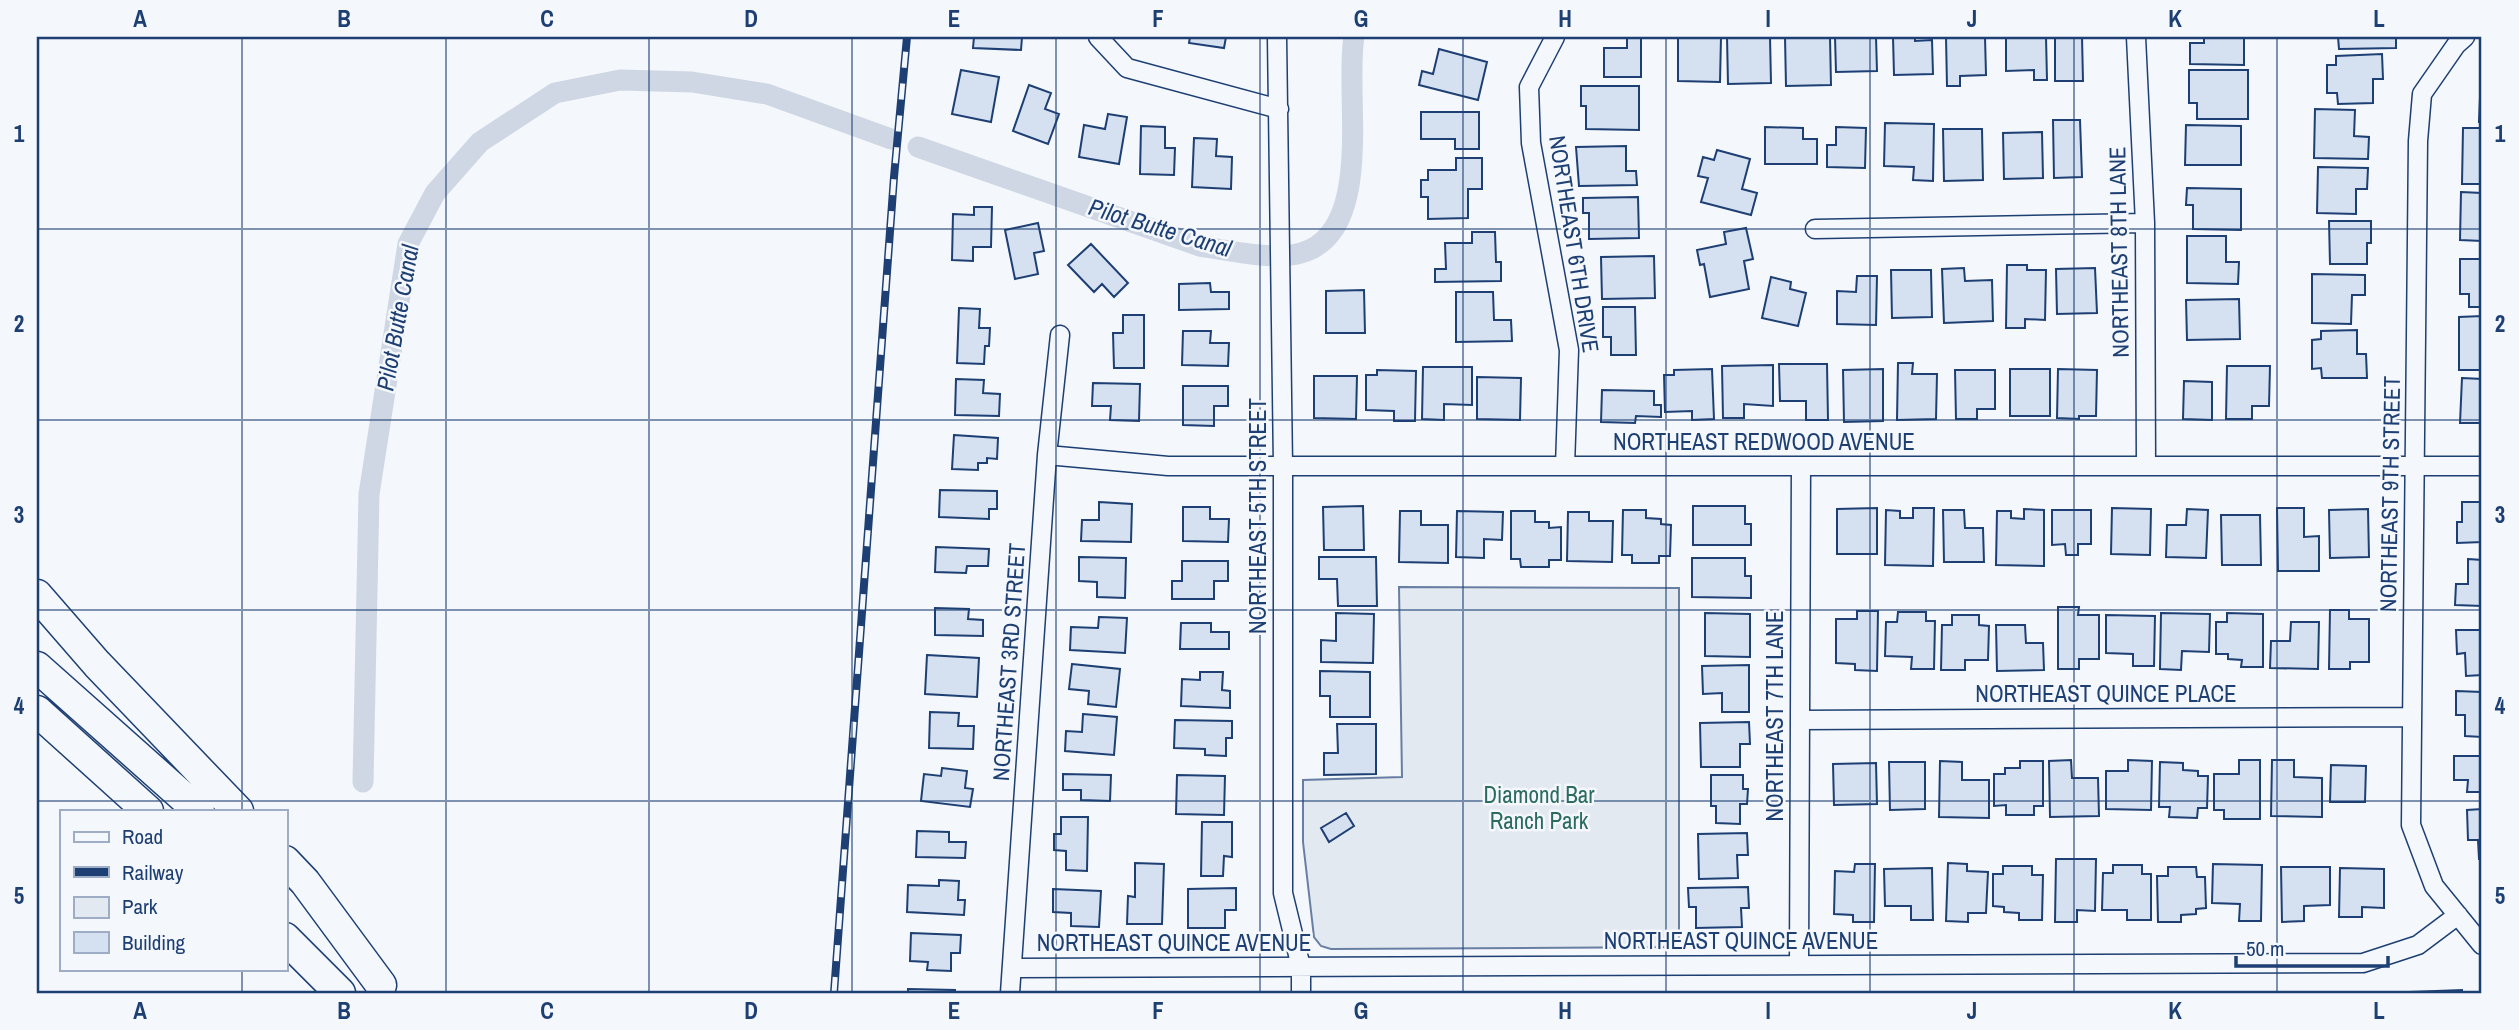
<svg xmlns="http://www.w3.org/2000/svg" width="2519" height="1030" font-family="'Archivo Narrow',sans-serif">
  <rect width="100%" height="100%" fill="#f4f7fb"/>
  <path fill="#e3e9f0" stroke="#687fa3" stroke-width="2" d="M1399,587L1679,588V947L1331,949L1321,946L1314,937L1303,842V780L1402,777Z"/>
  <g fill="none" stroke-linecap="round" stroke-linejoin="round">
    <path stroke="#cfd7e4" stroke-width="21" d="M918,147L1200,246C1226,250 1275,261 1301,253C1376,232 1344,94 1354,37
      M363,782L369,494L408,244L435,193L480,142L555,93L620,80L692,82L767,94L891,139"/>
  </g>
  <path fill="#d5e0f0" stroke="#1d3f73" stroke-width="2" d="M974,37H1022L1021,50L973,48Z
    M1190,37H1226L1224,48L1189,43Z
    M1627,37H1641V77H1604V48H1627Z
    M1678,37H1721L1720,82L1678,81Z
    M1727,37H1770L1771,83L1728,84Z
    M1785,37H1830L1831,85L1786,86Z
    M1835,37H1876L1877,71L1836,72Z
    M1893,37H1915V41L1932,40L1933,74L1894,75Z
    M1946,37H1985L1986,75L1960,76V86H1947Z
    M2006,37H2046L2047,80H2034V70L2006,71Z
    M2055,37H2082L2083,81H2055Z
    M2204,37H2244V65L2190,64V43H2204Z
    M2338,37H2396V48L2339,49Z
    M1439,49L1487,62L1478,100L1419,85L1422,71L1433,74Z
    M2382,54L2383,79H2373V103L2338,104L2337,93H2327V65H2336V56Z
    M961,70L999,77L991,122L952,114Z
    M2189,70H2248V119H2197V103H2189Z
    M2481,72H2482V122H2479Z
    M1029,85L1051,93L1045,109L1059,114L1048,144L1013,131Z
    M1581,86H1639V130L1586,129V106H1581Z
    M2315,109L2355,110L2354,136L2369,137L2368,159L2314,158Z
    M1421,112H1479V149H1455V139H1421Z
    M1108,114L1127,117L1119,164L1079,157L1084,125L1105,129Z
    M2053,120H2080L2082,177L2054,178Z
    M1885,123L1934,124L1933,181L1913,180L1914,167L1884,166Z
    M2186,125L2241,126V165H2185Z
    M1141,126L1165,127V148H1175L1174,175L1140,174Z
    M1765,127L1803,128V139H1817V164H1765Z
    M1836,127L1866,128L1865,168L1827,167V145H1836Z
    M2463,128H2482V184H2462Z
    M1943,129H1982L1983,180L1944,181Z
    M2042,132L2043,178L2004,179L2003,133Z
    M1194,138L1217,139L1216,156L1232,157L1231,189L1192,187Z
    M1626,146V171H1636L1637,185L1579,186L1576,147Z
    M1717,150L1750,159L1742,189L1757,193L1751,215L1701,202L1708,178L1698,176L1703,157L1714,160Z
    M1456,158H1482V189H1468V218L1428,219V197H1421V180H1428V170H1456Z
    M2318,167L2368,168L2367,189H2356V214L2317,213Z
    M2187,188L2241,189V230L2193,229V205H2186Z
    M2461,192L2482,193V241L2460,240Z
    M1638,197L1639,238L1589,239V213H1583V198Z
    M974,207H992L991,247H973V261L952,260L953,214L974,215Z
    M2329,221H2371V243H2367V264H2330Z
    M1038,223L1044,251L1034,253L1038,274L1015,279L1005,230Z
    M1746,228L1753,259L1744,261L1749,289L1710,297L1704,264L1700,265L1697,250L1726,244L1724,232Z
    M1472,232H1495L1496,262H1501V281L1435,282V269H1446L1445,243H1472Z
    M2187,236H2226V262H2239L2238,284L2187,283Z
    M1091,244L1128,283L1114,297L1102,284L1094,292L1068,265Z
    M1654,256L1655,298L1602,299L1601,257Z
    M2460,259H2482V307H2469V294H2460Z
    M2007,265H2027V270H2046L2045,320L2025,319V328H2006Z
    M1964,268L1965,281L1992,280L1993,321L1944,323L1942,269Z
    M2095,268L2097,313L2057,314L2056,269Z
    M1891,270H1931L1932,317L1892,318Z
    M2312,274L2365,275V295H2352L2351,324L2312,323Z
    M1857,276H1877L1876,325L1837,324V291L1856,292Z
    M1771,277L1791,282L1790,289L1806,293L1798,326L1762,318Z
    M1210,283L1211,292H1229V309L1179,310V284Z
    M1364,290L1365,333H1326V291Z
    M1456,292H1493L1494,320H1511L1512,341L1456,342Z
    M2239,299L2240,339L2187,340L2186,300Z
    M1603,307H1635L1636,355H1611V337H1603Z
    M959,308L980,309L979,328H990L989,346H985L984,364L957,363Z
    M1123,315H1144V368H1114L1113,333H1123Z
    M2482,316V370H2459V317Z
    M2357,330V354H2366L2367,378H2322L2321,368L2312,369V340L2321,339V331Z
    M1183,331H1211L1210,343H1229L1228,366L1182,365Z
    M1898,363H1913L1912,374H1937L1936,419L1897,420Z
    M1779,364H1827L1828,420H1806V401H1780Z
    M1773,365V406L1744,404V418H1723L1722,366Z
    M2227,366H2270L2269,406H2252V419H2226Z
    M1423,367H1472V405L1444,404V420L1422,419Z
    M1712,369L1714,419L1692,420V411L1665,412L1664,375H1674V370Z
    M1883,369V421L1844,422L1843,370Z
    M2010,369H2050V416H2010Z
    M2058,369L2097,370L2096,416H2079V419L2057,418Z
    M1377,370L1416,371L1415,421H1394V411L1366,410V375H1377Z
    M1955,370H1995V409H1977V419H1956Z
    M1314,376H1357L1356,419L1314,418Z
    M1477,377L1521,378L1520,420L1477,419Z
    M2462,378L2482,379V423H2460Z
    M956,379L984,380L983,393L1000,394L999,416L955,415Z
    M2184,381L2212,382V420L2183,419Z
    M1093,383L1140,384L1139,421L1110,420L1111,406H1092Z
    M1183,386H1228V406H1214V426L1183,425Z
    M1602,390L1654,391V405H1661V417L1636,416L1635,423L1601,422Z
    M954,435L998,438L997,459L987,458V463H978V470L952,469Z
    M940,490L997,491V509H989V519L939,517Z
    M1099,502L1132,504L1131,542L1081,541L1082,520H1099Z
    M2462,502H2482V542L2457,543V522H2462Z
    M1363,506L1364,550H1324L1323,507Z
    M1693,506H1745V524H1751V545H1693Z
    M1183,507H1210V519H1229L1228,542L1183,541Z
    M1877,508V554H1837V509Z
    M1913,508H1934L1933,566L1885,565L1886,510L1900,511V518H1913Z
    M2112,508L2151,509L2150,555L2111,554Z
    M2277,508H2304V537L2319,536V571H2278Z
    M2024,509L2044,510V566L1996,565L1997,511H2011V518L2024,519Z
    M2187,509L2208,510L2206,558L2166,557L2167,525H2186Z
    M2368,509L2369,557L2330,558L2329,510Z
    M1623,510H1646V518L1661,519V524L1671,525L1670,556H1659V563H1632V555H1622Z
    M1943,510H1964L1965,528H1983L1984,562H1944Z
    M2052,510H2091V544H2078V555H2066L2065,544L2052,545Z
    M1400,511H1421V525H1448V563L1399,562Z
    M1457,511L1503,512L1502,540L1484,539V558L1456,557Z
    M1511,511H1535V522H1549V528L1561,527V560H1549V567H1521L1520,559H1511Z
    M1568,512H1589V521H1613L1612,562L1567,561Z
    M2221,515H2260L2261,565H2222Z
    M936,547L989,549L988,566H967L966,573L935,572Z
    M1079,557L1126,558L1125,598L1097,597V582L1079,581Z
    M1319,557H1376L1377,606H1338L1337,579H1319Z
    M1692,558H1745V576H1751V598L1692,597Z
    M2468,559L2482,560V606L2455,605L2456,584H2468Z
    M1182,561H1228V581H1214V599H1172V581H1182Z
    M2058,607H2079L2078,615H2099V659H2079V669H2058Z
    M935,608L969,609L968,619L983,620V636L935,635Z
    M2330,610H2349V619H2369V662H2350V669H2329Z
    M1857,611H1878L1877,671L1855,670V664L1836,663V619H1857Z
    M1898,612H1926V621H1935L1934,669H1911L1912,657L1885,656L1886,622H1897Z
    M1336,613L1374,614L1373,663L1321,662V640L1336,641Z
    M1705,613L1750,614V657L1705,656Z
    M2161,613L2210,614L2209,652L2182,651L2181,670L2160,669Z
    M2227,613L2263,614V667H2241L2242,660L2228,659V654H2216V622H2227Z
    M1952,615H1979V625L1989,626L1988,660H1965V670H1941L1942,625H1952Z
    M2106,615L2155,616L2154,666H2133V654L2106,653Z
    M1099,617L1127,618L1125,653L1070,650L1071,627L1098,628Z
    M2291,622H2319L2318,669L2270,668L2271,641H2290Z
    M1181,623H1211V632H1229V649H1180Z
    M1996,625H2025L2026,643H2043L2044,670L1997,671Z
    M2456,630H2482V675L2466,676L2465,653L2457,654Z
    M927,655L979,658L977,697L925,694Z
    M1072,664L1120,669L1116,707L1088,704L1089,691L1069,689Z
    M1749,665V712H1722V693L1703,694L1702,666Z
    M1320,671L1370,672V717H1330V696H1320Z
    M1200,672H1223L1222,690L1230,691V708L1181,706L1182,679L1200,680Z
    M2456,691L2482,692V737L2465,736V715H2456Z
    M930,712L959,713L958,726H974L973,749L929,748Z
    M1083,714L1117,717L1114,755L1065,751L1066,731L1082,732Z
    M1175,720L1232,721V738H1226V756L1205,755V749L1174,748Z
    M1749,722L1750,744H1740V767H1701L1700,723Z
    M1337,724H1376V774L1324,775V753H1338Z
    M2454,756H2482V792H2467L2468,780H2454Z
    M2071,760L2072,778H2098L2099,816L2050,817L2049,761Z
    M2128,760L2152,761L2151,810L2106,809V771H2128Z
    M2239,760H2260V819H2224V810H2214V774H2239Z
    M2272,760H2294V777L2322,778V817L2271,816Z
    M1940,761L1962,762V780H1989V818L1939,817Z
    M2020,761H2043V806H2034V815H2006V805L1994,806V774H2005V768H2020Z
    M1889,762H1925V809L1890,810Z
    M2160,762L2183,763V770L2198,771V776H2208L2207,808H2198L2197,818L2169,817L2170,807H2159Z
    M1876,763L1877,804L1834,805L1833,764Z
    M2331,765L2366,766L2365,802H2330Z
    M942,768L967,771L965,788L973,789L970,807L921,801L924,774L941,776Z
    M1063,774L1111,775L1110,801L1081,800V790H1063Z
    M1177,775L1225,776L1224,815L1176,814Z
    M1711,775H1743V789H1748L1747,804H1740V824L1716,823V806H1711Z
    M2482,809V859H2479L2478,840H2468L2467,810Z
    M1346,813L1354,826L1329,842L1321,828Z
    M1061,817H1088L1087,871L1066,870V851L1054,850V834H1061Z
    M1202,822H1232V857L1224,856L1223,876H1201Z
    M917,831L949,832V842H966L965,858L916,857Z
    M1747,833L1748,855H1737L1738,878L1699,879L1698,834Z
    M2056,859H2096L2095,911L2077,910V922H2055Z
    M1135,863L1164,864L1162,924H1127L1128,896L1135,897Z
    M1948,863L1967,864V871L1988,872L1986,913H1968V922L1946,921Z
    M1855,864H1875L1874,922H1853V915L1834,914L1835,871L1854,872Z
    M2213,864L2262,865L2261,921H2239L2240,904L2212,903Z
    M2113,865H2142V874H2151V920H2127V910H2102L2103,873H2113Z
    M2003,866H2032V875H2043L2042,920H2019V913L2004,912V907L1993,906V874H2003Z
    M2168,867H2196L2197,877H2205L2206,908L2196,909V914L2181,915V922H2158L2157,876H2168Z
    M2281,867H2330V905L2304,906V921L2282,922Z
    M1932,868L1933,920H1911V906H1885L1884,869Z
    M2340,868L2384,869V908L2362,907V917H2339Z
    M939,880L959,881L958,900H965L964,915L907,912L908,885L939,886Z
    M1748,887L1749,908H1741L1742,927L1696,928V907H1689L1688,888Z
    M1236,888V910H1225V928H1188V889Z
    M1053,889L1101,891L1099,927L1071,926V913L1053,912Z
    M911,933L961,935L960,953H951V971L927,970L928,962L910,961Z
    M908,989L955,990V993H908Z
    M2462,990V993H2410V992Z"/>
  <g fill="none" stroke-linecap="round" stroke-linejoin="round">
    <defs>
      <path id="minor" d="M1098,37L1127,68L1279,109
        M1277,37L1283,466V893L1301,967V993
        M1555,37L1529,87L1531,143L1569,350L1565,466
        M2136,37L2145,223L2146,466
        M2465,37L2456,45L2422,94L2418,141L2411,825L2434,886L2482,945
        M1815,229L2145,223
        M1047,455L1168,466H2482
        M1800,720L2412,717
        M1799,965L1801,466
        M1012,968L2363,963L2418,945L2458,915
        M1010,993L1047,455L1060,335"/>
      <path id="trunk" d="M37,595L97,664L238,811
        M37,667L199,811
        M37,711L148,811
        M285,861L305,882L381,985
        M285,938L340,993"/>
    </defs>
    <use href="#minor" stroke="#1d3f73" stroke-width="21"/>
    <use href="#trunk" stroke="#1d3f73" stroke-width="33"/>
    <use href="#minor" stroke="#f4f7fb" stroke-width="18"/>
    <use href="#trunk" stroke="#f4f7fb" stroke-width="30"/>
    <defs>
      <path id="rail" d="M834,993L894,177L907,37"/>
    </defs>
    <use href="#rail" stroke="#1d3f73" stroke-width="8"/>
    <use href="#rail" stroke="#f4f7fb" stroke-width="5" stroke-dasharray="16" stroke-linecap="butt"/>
  </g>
  <path fill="none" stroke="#1d3f73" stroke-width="2" stroke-opacity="0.55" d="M242,37V811M446,37V993M649,37V993M852,37V993M1056,37V993M1260,37V993M1463,37V993M1666,37V993M1870,37V993M2074,37V993M2277,37V993M37,229H2482M37,420H2482M37,610H2482M37,801H2482M242,969V993"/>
  <g text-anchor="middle" stroke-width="5" stroke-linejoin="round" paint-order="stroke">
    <g font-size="23" fill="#1d3f73" stroke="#f4f7fb">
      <text transform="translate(1574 244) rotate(81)" y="8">NORTHEAST 6TH DRIVE</text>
      <text transform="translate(2119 252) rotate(-91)" y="8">NORTHEAST 8TH LANE</text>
      <text x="1764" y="450">NORTHEAST REDWOOD AVENUE</text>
      <text transform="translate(2390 494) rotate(-89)" y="8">NORTHEAST 9TH STREET</text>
      <text transform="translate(1258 516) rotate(-90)" y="8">NORTHEAST 5TH STREET</text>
      <text transform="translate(1009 662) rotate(-86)" y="8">NORTHEAST 3RD STREET</text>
      <text x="2106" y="702">NORTHEAST QUINCE PLACE</text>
      <text transform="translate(1775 716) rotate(-90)" y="8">NORTHEAST 7TH LANE</text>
      <text x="1741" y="949">NORTHEAST QUINCE AVENUE</text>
      <text x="1174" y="951">NORTHEAST QUINCE AVENUE</text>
    </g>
    <g font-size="23" fill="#2c6c60" stroke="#f4f7fb">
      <text x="1539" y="803">Diamond Bar<tspan x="1539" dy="26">Ranch Park</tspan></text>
    </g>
    <g font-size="24" font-style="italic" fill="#1d3f73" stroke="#f4f7fb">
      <text transform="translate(1160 228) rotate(17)" y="8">Pilot Butte Canal</text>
      <text transform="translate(398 318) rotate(-80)" y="8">Pilot Butte Canal</text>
    </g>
  </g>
  <rect width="2519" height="1030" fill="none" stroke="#f4f7fb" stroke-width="77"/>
  <rect x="60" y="810" width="228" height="161" fill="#f4f7fb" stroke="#9eadc5" stroke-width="2"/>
  <rect x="74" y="832" width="35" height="10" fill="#f4f7fb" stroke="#9eadc5" stroke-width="2"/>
  <text x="122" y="844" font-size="21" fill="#1d3f73">Road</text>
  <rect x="74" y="867" width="35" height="10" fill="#1d3f73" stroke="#9eadc5" stroke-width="2"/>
  <text x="122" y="880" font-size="21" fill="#1d3f73">Railway</text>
  <rect x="74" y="897" width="35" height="21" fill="#e3e9f0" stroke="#9eadc5" stroke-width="2"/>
  <text x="122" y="914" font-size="21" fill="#1d3f73">Park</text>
  <rect x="74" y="932" width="35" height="21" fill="#d5e0f0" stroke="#9eadc5" stroke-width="2"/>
  <text x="122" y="950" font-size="21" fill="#1d3f73">Building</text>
  <path d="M2236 956v10h152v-10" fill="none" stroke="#1d3f73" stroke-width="3.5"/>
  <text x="2246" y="956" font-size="21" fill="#1d3f73" stroke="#f4f7fb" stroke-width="5" paint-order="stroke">50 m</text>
  <rect x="38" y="38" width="2442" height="954" fill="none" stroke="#1d3f73" stroke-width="2.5"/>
  <g font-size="23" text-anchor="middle" font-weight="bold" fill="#1d3f73">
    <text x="140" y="27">A</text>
    <text x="344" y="27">B</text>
    <text x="547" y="27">C</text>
    <text x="751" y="27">D</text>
    <text x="954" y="27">E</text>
    <text x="1158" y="27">F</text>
    <text x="1361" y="27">G</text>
    <text x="1565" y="27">H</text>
    <text x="1768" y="27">I</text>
    <text x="1972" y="27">J</text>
    <text x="2175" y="27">K</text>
    <text x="2379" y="27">L</text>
    <text x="19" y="142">1</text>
    <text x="2500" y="142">1</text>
    <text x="19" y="332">2</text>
    <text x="2500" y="332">2</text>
    <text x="19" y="523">3</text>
    <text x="2500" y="523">3</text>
    <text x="19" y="714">4</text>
    <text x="2500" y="714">4</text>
    <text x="19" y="904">5</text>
    <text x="2500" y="904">5</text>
    <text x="140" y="1019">A</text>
    <text x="344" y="1019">B</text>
    <text x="547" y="1019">C</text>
    <text x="751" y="1019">D</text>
    <text x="954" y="1019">E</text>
    <text x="1158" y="1019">F</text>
    <text x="1361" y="1019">G</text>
    <text x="1565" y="1019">H</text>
    <text x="1768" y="1019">I</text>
    <text x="1972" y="1019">J</text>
    <text x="2175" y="1019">K</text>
    <text x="2379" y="1019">L</text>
  </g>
</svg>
